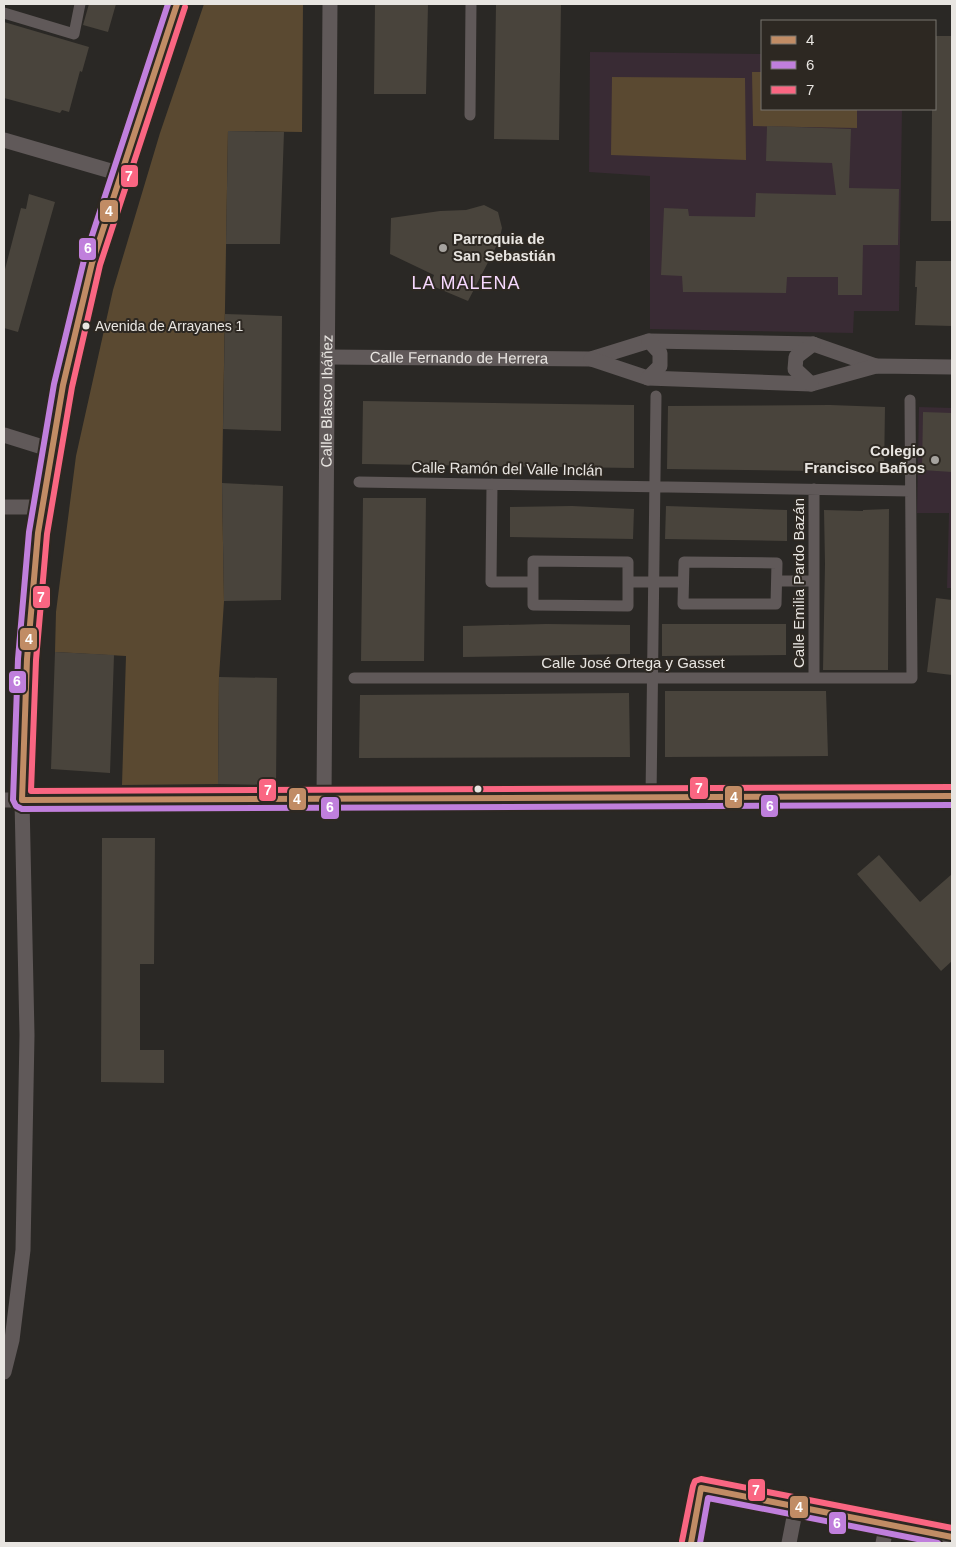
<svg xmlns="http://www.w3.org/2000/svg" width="956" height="1547" font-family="Helvetica,sans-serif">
  <rect width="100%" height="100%" fill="#2a2825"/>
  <path fill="#392b34" d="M590,52L762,54V109H902L899,311H854L853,333L650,329V176L589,172Z
    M919,407L952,408V588H947L949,513H917Z"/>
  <path fill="#5a4931" d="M204,4H303L302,132L228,131L222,483L224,601L219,677L218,784L122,785L126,656L55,652L56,612L76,456L113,290L160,133Z
    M752,72H762V109H857V128L753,126Z
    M612,77L745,78L746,160L611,155Z"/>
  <path fill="#49443c" d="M89,4H116L108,32L83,25Z
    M375,4H428L426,94H374Z
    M496,4H561L559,140L494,139Z
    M4,22L89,47L82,72L80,71L69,112L62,110L60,113L4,98Z
    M935,36H952V221H931L932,109H935Z
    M767,126L851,129L849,188L899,189L898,245H863L862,295H838V277H787L786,293L683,292L682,276L661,275L664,208L688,209L689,216L755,217L756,193L836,195L832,163L766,161Z
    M228,131L284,132L280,244H226Z
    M29,194L55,202L18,332L4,328V273L21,208L26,209Z
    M484,205L498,212L502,228L499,241L468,301L430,285L434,275L390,254L391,218L440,211L466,210Z
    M916,261H952V326L915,325L917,287H915Z
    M225,314L282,316L281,431L223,429Z
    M363,401L634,405V468L362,464Z
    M830,405L885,407L884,472L667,469L668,406Z
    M923,412L952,413V472L922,470Z
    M222,483L283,486L281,600L224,601Z
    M363,498H426L424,661H361Z
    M572,506L634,509L633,539L510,537V507Z
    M666,506L787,510V541L665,539Z
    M889,509L888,670H823L825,564L824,510L863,511V510Z
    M936,598L952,600V675L927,672Z
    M546,624L630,625V654L463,657V626Z
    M662,624H786V655L662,656Z
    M55,652L114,655L110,773L51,769Z
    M219,677L277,678L276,785L218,784Z
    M665,691H826L828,756L665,757Z
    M629,693L630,757L359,758L360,695Z
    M102,838H155L154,964H140V1050H164V1083L101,1082Z
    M879,855L920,902L952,874V961L941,971L857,874Z"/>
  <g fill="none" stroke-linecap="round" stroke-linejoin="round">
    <path stroke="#605959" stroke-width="11" d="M4,13L74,34L80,4
      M470,115L471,4
      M359,482L910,491
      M492,484L491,582H533
      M814,489V678
      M533,561L628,562V606L533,605Z
      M684,562L777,563L776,604H683Z
      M777,581H814
      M628,582H683
      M354,678H912L910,400
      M651,798L656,396"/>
    <g stroke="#605959" stroke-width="15">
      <path d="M4,140L121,174"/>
      <path id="s1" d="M328,357L591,359L649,341L813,344L876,366"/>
      <path d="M591,359L648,378L811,384L876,366L952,367"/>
      <path d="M648,378L660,366V353L649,341"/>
      <path d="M811,384L795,369L796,357L813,344"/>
      <path d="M4,435L52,450"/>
      <path d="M4,507H43"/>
      <path id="s2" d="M324,799L330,4"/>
      <path d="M4,800H22L27,1035L23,1250L12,1340L4,1372"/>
      <path d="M691,1543L701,1488L952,1537"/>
      <path d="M789,1543L796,1507"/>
      <path d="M883,1543L887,1524"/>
    </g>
    <path stroke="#605959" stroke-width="19" d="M177,4L92,263L63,385L38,533L27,659L22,800L952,796"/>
    <defs>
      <path id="bus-1" d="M177,4L92,263L63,385L38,533L27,659L22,800L952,796
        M691,1543L701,1488L952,1537"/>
      <path id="bus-2" d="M168,4L84,260L54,384L29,532L18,659L13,800L16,806L22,809L952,805
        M700,1543L708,1498L938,1543"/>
      <path id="bus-3" d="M185,7L100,265L72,387L47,534L36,660L31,791L952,787
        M682,1541L693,1486L695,1481L701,1479L952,1528"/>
    </defs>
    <use href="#bus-1" stroke="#2d2822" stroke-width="10"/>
    <use href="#bus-2" stroke="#2d2822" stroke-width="10"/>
    <use href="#bus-3" stroke="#2d2822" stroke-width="10"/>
    <use href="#bus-1" stroke="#c18c65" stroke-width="6"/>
    <use href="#bus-2" stroke="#c07fdc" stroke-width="6"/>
    <use href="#bus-3" stroke="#fa6682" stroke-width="6"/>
  </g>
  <g fill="#a6a39f" stroke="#2d2822" stroke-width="2">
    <circle cx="443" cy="248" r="5"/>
    <circle cx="935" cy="460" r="5"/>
  </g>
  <g fill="#e8e5e1" stroke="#2d2822" stroke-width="2">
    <circle cx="86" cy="326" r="4.5"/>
    <circle cx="478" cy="789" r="4.5"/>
  </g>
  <g text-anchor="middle" stroke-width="4" stroke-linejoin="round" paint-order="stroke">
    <g font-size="14" fill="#e8e5e1" stroke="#2d2822" text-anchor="start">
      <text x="95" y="331">Avenida de Arrayanes 1</text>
    </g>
    <g font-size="15" font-weight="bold" fill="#e8e5e1" stroke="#2d2822" text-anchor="start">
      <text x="453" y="244">Parroquia de<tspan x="453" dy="17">San Sebastián</tspan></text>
      <text x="925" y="456" text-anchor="end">Colegio<tspan x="925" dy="17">Francisco Baños</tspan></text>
    </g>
    <g font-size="15" fill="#e8e5e1" stroke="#2d2822">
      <text dy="5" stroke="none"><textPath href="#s1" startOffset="131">Calle Fernando de Herrera</textPath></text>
      <text dy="5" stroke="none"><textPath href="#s2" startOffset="398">Calle Blasco Ibáñez</textPath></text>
      <text transform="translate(507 469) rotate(1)" y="5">Calle Ramón del Valle Inclán</text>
      <text transform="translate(799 583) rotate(-90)" y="5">Calle Emilia Pardo Bazán</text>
      <text x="633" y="668">Calle José Ortega y Gasset</text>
    </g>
    <g font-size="18" letter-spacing="1" fill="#f6d8fe" stroke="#2d2822">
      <text x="466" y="289">LA MALENA</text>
    </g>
  </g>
  <g stroke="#2d2822" stroke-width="2">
    <rect x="120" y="164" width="19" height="24" rx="5" fill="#fa6682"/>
    <rect x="99" y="199" width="20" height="24" rx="5" fill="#c18c65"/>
    <rect x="78" y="237" width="19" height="24" rx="5" fill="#c07fdc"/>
    <rect x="32" y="585" width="19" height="24" rx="5" fill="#fa6682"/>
    <rect x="19" y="627" width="19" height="24" rx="5" fill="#c18c65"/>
    <rect x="8" y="670" width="19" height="24" rx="5" fill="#c07fdc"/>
    <rect x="689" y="776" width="20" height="24" rx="5" fill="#fa6682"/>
    <rect x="258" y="778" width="19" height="24" rx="5" fill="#fa6682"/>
    <rect x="724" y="785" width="19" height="24" rx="5" fill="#c18c65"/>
    <rect x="288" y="787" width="19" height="24" rx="5" fill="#c18c65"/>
    <rect x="760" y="794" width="19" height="24" rx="5" fill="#c07fdc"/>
    <rect x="320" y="796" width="20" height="24" rx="5" fill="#c07fdc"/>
    <rect x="747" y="1478" width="19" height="24" rx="5" fill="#fa6682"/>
    <rect x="789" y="1495" width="20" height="24" rx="5" fill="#c18c65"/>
    <rect x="828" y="1511" width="19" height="24" rx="5" fill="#c07fdc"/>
  </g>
  <g font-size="14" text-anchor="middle" font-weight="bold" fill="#fff">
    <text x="129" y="181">7</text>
    <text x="109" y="216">4</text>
    <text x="88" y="253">6</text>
    <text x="41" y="602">7</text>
    <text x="29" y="644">4</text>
    <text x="17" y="686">6</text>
    <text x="699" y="793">7</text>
    <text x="268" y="795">7</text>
    <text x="734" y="802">4</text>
    <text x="297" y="804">4</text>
    <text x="770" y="811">6</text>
    <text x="330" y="812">6</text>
    <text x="756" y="1495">7</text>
    <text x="799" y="1512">4</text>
    <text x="837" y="1528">6</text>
  </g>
  <rect width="956" height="1547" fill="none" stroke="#e8e5e1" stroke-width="10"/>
  <rect x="761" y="20" width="175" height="90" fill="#2d2822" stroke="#78746e"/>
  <rect x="771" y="36" width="25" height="8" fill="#c18c65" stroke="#78746e"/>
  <text x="806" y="45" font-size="15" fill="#e8e5e1">4</text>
  <rect x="771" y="61" width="25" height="8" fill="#c07fdc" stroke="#78746e"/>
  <text x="806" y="70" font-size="15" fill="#e8e5e1">6</text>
  <rect x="771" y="86" width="25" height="8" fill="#fa6682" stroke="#78746e"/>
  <text x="806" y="95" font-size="15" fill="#e8e5e1">7</text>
</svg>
